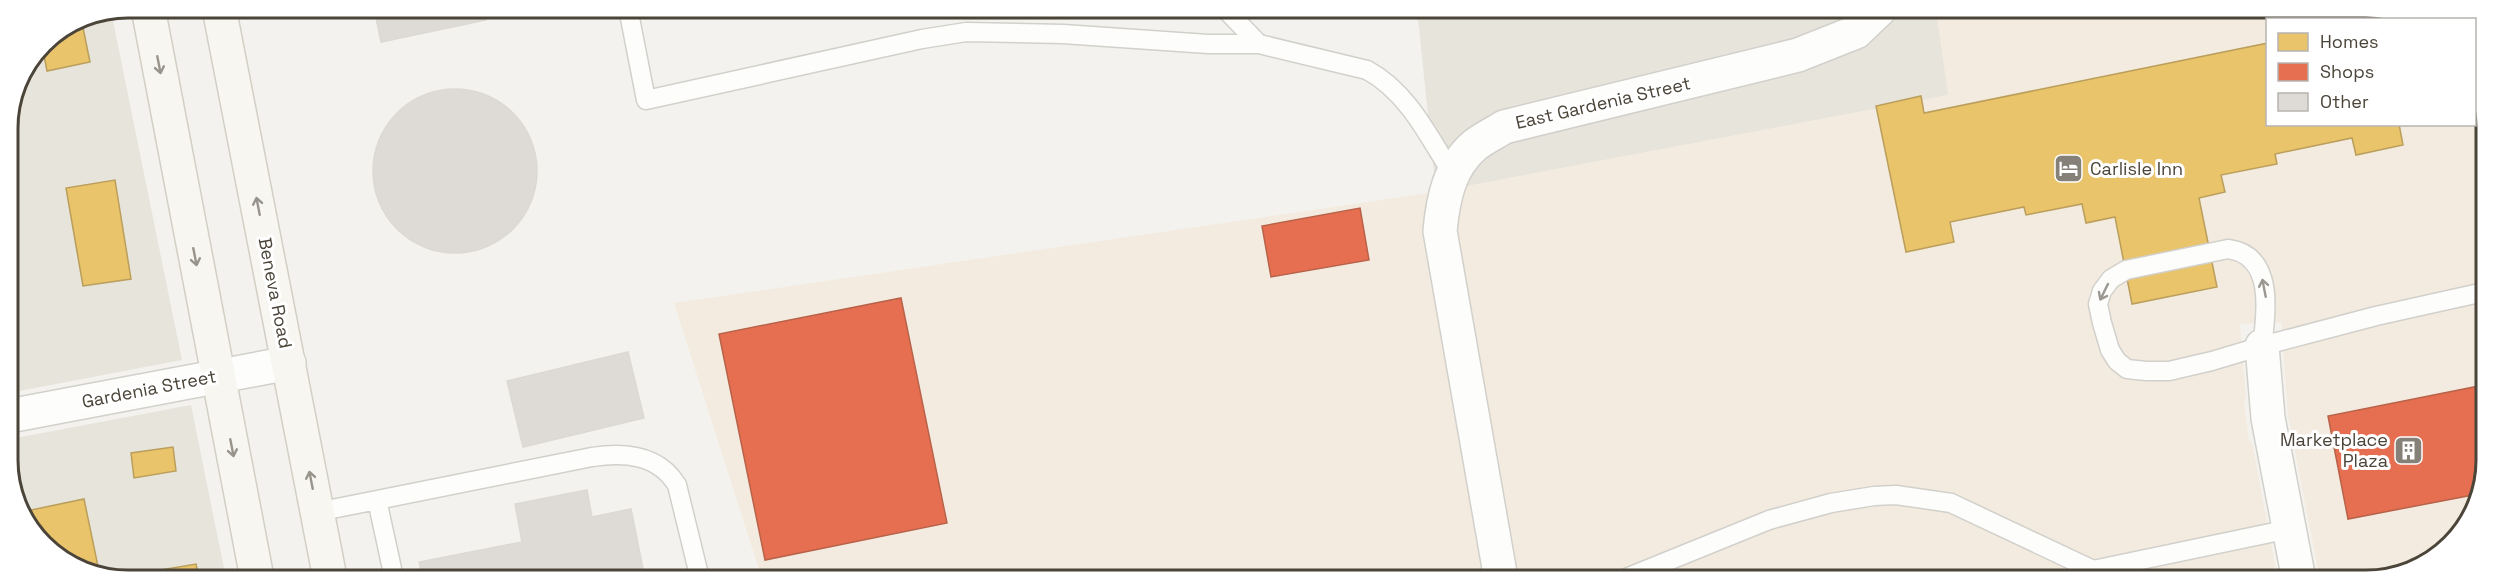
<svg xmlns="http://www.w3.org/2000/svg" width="2494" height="588" font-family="'Space Grotesk',sans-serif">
  <rect width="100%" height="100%" fill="#f4f2ee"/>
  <path fill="#e7e4dc" d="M1417,9H1936L1949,95L1436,192Z
    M111,11L182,360L9,393L8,121L17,82L43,43L82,17Z
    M191,405L226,578H104L43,545L10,484V439Z"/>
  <path fill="#f3ebdf" d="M1936,9L2390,10L2407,19L2268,20V124H2474L2475,87L2484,104V484L2445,551L2373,580H2320L2288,416L2281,322L2240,324L2246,399L2244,400L2249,441L2252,442L2278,580L762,579L674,303L1436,192L1948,95Z"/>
  <path fill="#e9c46a" stroke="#ba9e5b" stroke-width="1.5" d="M2337,10H2375L2377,20H2331L2329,12Z
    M81,18L90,62L47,71L42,45Z
    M2268,43V124H2399L2403,145L2356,155L2352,138L2275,154L2277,164L2221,175L2225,192L2199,198L2217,287L2132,304L2115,217L2086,223L2082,204L2026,215L2024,207L1950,222L1954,242L1906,252L1876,106L1921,96L1924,113Z
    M115,180L131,279L83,286L66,188Z
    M173,447L176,471L134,478L131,453Z
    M84,499L100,576L43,545L36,532L31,510Z
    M196,564L199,578H143L142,573Z"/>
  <path fill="#e76f51" stroke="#b8624a" stroke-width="1.5" d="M1360,208L1369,260L1271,277L1262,226Z
    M901,298L947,523L765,560L719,334Z
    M2484,385V484L2478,494L2348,519L2328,416Z"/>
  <path fill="#dedbd6" stroke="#dcd9d4" stroke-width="1.5" d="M374,8H484L486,20L381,42Z
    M373 171a82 82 0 1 1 164 0a82 82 0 1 1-164 0Z
    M628,352L644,418L523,447L507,381Z
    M587,490L592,517L631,509L645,579L423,578L419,562L522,542L515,504Z"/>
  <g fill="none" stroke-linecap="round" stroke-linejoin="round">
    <defs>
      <path id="lane" d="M628,8L646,100L922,39L966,32L1063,34L1208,44H1259L1367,70C1408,92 1429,137 1453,175
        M1225,9L1259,44
        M2262,346C2267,311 2274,255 2228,249L2126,270L2111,279L2102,291L2098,304L2102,323L2110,350L2117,361L2127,369L2146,371H2169L2212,361L2262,346L2376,316L2484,292
        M377,500L394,578
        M317,512L592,457C624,452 658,454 677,485L700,579
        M1621,580L1769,520L1831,503L1874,496L1896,495L1951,503L2093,570L2289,529"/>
      <path id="street" d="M2262,346L2268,418L2299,580
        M9,416L289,363
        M1501,579L1440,231C1443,199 1449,167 1475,145C1484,138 1495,133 1504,127L1798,55L1856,32L1880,9"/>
      <path id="secondary" d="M148,8L257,578
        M219,8L330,578"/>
    </defs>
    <use href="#lane" stroke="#d2d0cb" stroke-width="21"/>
    <use href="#street" stroke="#d2d0cb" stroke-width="36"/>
    <use href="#secondary" stroke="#d3cfc5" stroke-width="36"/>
    <use href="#lane" stroke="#fdfdfc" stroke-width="18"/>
    <use href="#street" stroke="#fdfdfc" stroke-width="33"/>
    <use href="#secondary" stroke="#f7f6f1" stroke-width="33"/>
  </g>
  <defs><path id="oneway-shaft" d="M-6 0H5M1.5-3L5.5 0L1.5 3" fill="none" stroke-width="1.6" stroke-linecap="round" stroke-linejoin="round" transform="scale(1.5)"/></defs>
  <g stroke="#98948c">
    <use href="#oneway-shaft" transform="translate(159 65) rotate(79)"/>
    <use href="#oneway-shaft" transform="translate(258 206) rotate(-101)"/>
    <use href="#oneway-shaft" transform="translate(195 257) rotate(79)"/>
    <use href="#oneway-shaft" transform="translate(232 448) rotate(79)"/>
    <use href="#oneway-shaft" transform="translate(311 480) rotate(-101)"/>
  </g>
  <g stroke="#9b9791">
    <use href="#oneway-shaft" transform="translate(2264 288) rotate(-101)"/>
    <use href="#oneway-shaft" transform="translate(2104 292) rotate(116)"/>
  </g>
  <defs>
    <symbol id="hotel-square" viewBox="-11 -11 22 22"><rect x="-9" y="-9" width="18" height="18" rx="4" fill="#868178" stroke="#fff"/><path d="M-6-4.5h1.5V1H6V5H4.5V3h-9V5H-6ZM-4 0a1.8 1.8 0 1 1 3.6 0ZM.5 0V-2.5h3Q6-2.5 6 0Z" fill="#fff"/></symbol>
    <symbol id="building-square" viewBox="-11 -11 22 22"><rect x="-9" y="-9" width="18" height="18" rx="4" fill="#868178" stroke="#fff"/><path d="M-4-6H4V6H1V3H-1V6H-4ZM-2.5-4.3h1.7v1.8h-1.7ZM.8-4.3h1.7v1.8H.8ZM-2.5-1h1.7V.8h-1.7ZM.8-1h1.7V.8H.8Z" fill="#fff"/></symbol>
  </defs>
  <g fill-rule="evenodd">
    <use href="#hotel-square" x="2052" y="152" width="33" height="33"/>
    <use href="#building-square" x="2392" y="434" width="33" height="33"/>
  </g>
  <g text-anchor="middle" stroke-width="6" stroke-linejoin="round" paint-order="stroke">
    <g font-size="18" fill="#4b4439" stroke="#fff">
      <text transform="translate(1603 103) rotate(-13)" y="6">East Gardenia Street</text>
      <text transform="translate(275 293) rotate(79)" y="6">Beneva Road</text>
      <text transform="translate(149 389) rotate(-11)" y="6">Gardenia Street</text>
    </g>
    <g font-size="18" fill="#4b4439" stroke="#fff" text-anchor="start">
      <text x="2090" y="175">Carlisle Inn</text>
      <text x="2388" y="446" text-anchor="end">Marketplace<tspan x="2388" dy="21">Plaza</tspan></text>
    </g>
  </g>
  <path d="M0 0H2494V588H0ZM128 18H2366A110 110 0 0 1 2476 128V460A110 110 0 0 1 2366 570H128A110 110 0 0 1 18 460V128A110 110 0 0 1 128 18Z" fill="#fff" fill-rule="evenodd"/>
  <path fill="none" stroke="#4b4439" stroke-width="3" d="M128 18H2366A110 110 0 0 1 2476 128V460A110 110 0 0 1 2366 570H128A110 110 0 0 1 18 460V128A110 110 0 0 1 128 18Z"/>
  <rect x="2266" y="18" width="210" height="108" fill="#ffffff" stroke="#b7b4b0" stroke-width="1.5"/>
  <rect x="2278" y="33" width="30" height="18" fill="#e9c46a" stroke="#b7b4b0" stroke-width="1.5"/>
  <text x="2320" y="48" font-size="18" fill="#4b4439">Homes</text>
  <rect x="2278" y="63" width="30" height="18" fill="#e76f51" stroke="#b7b4b0" stroke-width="1.5"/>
  <text x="2320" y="78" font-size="18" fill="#4b4439">Shops</text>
  <rect x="2278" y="93" width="30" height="18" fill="#dedbd6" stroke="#b7b4b0" stroke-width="1.5"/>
  <text x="2320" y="108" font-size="18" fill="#4b4439">Other</text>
</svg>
